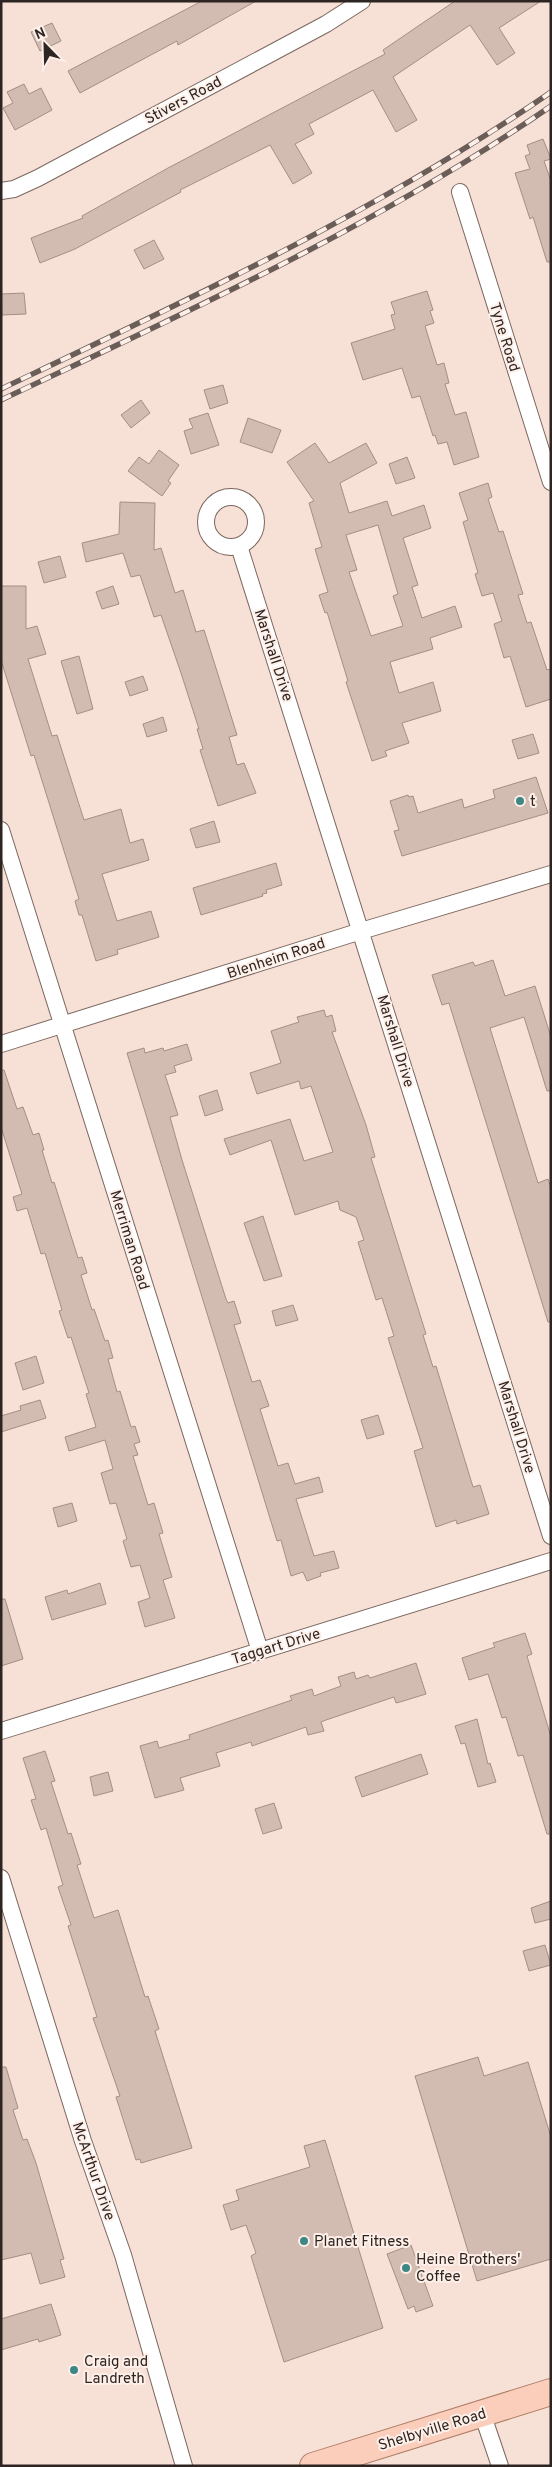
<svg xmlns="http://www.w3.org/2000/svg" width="552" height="2467" font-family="Overpass,sans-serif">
  <rect width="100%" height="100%" fill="#f7e0d6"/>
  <path fill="#d2bbb1" stroke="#a48f85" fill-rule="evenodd" d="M202,1H256L178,45L177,41L80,93L68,71Z
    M455,1H541L499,28L515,53L497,65L470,25L393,77L417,120L396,132L373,90L309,124L314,134L295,144L312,173L293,184L270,145L180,190L181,192L75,249L40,263L31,238L83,218L82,216L168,168L385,54L383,50Z
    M52,23L61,41L40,51L31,32Z
    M24,84L29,94L41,88L52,110L15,130L3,108L13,103L7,92Z
    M543,139L551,159L544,161L551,181V262H547L533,217L530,219L515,173L530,169L525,156L530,154L527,145Z
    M154,240L164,259L144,269L134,250Z
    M427,291L433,310L430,311L434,323L425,326L437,365L444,363L449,383L445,384L455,415L466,412L479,457L454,465L447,442L438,444L435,435L433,436L420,396L412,398L402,368L363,380L351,343L395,329L391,315L395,314L391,302Z
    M24,293L26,314L2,315L1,294Z
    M223,385L228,403L210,409L204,390Z
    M141,400L150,413L131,428L121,415Z
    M208,413L219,445L191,454L184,431L193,428L189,419Z
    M248,418L281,430L272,453L240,442Z
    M315,443L329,463L366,443L377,463L340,483L349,513L387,501L392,516L424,505L431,528L403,538L418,585L412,587L422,618L455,606L462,627L430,638L433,649L390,662L399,693L433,682L441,711L402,723L409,743L385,751L387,756L372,761L346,682L348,681L327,612L325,613L319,595L328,592L315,549L322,547L309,503L314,501L287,462ZM378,525L398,594L393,596L403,626L371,636L349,572L357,570L346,535Z
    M159,450L179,465L168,481L171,483L162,496L128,471L139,457L149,464Z
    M407,457L415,478L396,484L389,464Z
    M488,483L492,497L488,499L499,532L503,531L523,594L518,595L527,623L531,622L547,670L551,669V699L526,707L510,656L504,658L494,624L502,621L493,593L482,596L475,574L478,573L463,522L468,520L459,493Z
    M120,502L155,503L154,550L161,548L175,593L183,590L196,632L204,630L237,735L229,737L237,765L244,763L256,793L218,806L200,750L203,749L197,729H199L181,673L161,615L154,617L140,575L131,577L123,553L86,562L82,543L119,534Z
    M60,556L66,577L44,583L38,562Z
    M1,586H26V629L37,626L46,654L28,659L52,736L57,735L84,820L121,809L130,843L143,839L149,860L102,874L117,921L151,911L159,937L117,950L118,954L96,961L82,915H79L75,901L79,899L50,806L34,755L31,756L1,660Z
    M113,586L119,604L102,609L96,592Z
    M79,656L93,709L77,714L61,661Z
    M143,676L148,690L130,696L125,682Z
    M163,717L167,731L147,737L143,724Z
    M533,734L539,753L518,759L512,740Z
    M536,777L548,813L402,856L394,831L399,830L390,801L408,795L409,797L413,796L418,813L462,799L464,808L495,798L493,790Z
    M214,821L220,842L196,848L190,829Z
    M276,863L282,885L266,890L267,893L262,894L263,896L201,915L193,888Z
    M493,960L505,996L535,986L551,1037V1091H547L524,1017L490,1028L538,1183L548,1179L551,1188V1322H548L449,1003L442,1005L432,975L473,962L475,966Z
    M324,1010L326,1017L332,1015L336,1031L332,1032L366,1125L375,1157L371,1158L426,1334L423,1335L433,1367L436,1366L473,1487L480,1485L489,1514L457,1524L456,1520L436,1527L414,1451L423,1448L388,1338L394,1336L382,1298L376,1300L358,1242L364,1240L356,1217L340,1210L338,1201L295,1215L271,1140L230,1155L224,1139L290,1119L304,1161L333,1152L311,1086L301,1089L299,1081L257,1094L250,1073L281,1063L271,1031L299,1022L297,1017Z
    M187,1044L192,1060L174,1066L176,1072L165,1075L178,1115L170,1117L182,1160L226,1299L228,1303L234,1301L241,1323L234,1325L252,1382L260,1380L269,1406L260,1409L278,1466L288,1463L295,1484L319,1477L323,1492L296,1499L314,1556L334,1551L339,1568L320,1573L321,1576L307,1581L303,1572L291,1576L281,1540L277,1541L127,1053L144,1048L145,1053L163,1048L164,1051Z
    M1,1070H4L17,1109L23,1107L33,1135L39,1133L44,1150H42L52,1183L54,1182L78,1258L82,1257L87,1273L81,1275L92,1310L94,1309L105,1341L108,1340L113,1358L108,1359L117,1392L120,1391L131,1427L135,1426L140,1442L134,1444L138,1455L133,1456L148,1505L154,1503L163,1533L159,1534L172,1577L163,1580L175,1618L145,1627L138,1602L150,1598L140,1565L131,1567L123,1541L127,1539L116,1503L110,1504L101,1473L113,1469L105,1440L69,1451L65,1437L96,1427L86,1394L89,1393L71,1337L68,1338L59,1311L62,1310L45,1253L41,1254L27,1208L17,1211L13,1197L22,1194L1,1127Z
    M217,1090L223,1110L205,1116L199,1096Z
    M263,1216L282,1276L264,1281L244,1223Z
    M293,1305L298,1320L276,1326L272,1311Z
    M36,1356L44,1383L23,1390L15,1363Z
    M40,1400L46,1418L1,1432V1416L21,1410L20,1406Z
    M378,1415L384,1434L367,1439L361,1420Z
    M72,1503L77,1521L58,1527L53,1508Z
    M100,1583L106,1604L52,1620L45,1597L67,1590L68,1594Z
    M1,1599H5L23,1659L1,1666Z
    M525,1633L532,1654L527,1656L551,1737V1834H547L523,1755L518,1756L506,1717L502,1718L488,1674L469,1680L462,1658L495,1647L493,1643Z
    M416,1663L426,1694L400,1702L396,1703L394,1697L326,1720L321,1722L324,1731L308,1735L306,1727L252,1746L251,1742L216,1753L220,1766L180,1778L184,1790L155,1798L140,1746L157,1741L159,1748L190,1739L189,1735L292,1700L290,1696L312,1689L314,1696L341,1686L338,1677L354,1672L356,1679L368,1675L370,1678Z
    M477,1719L488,1764L490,1763L496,1782L478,1787L465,1743L461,1744L455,1726Z
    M45,1751L55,1781L51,1782L68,1834L71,1833L81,1864L77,1865L94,1918L118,1910L145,1997L148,1996L159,2029L155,2031L192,2148L141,2163L140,2159L136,2160L116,2097L120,2096L93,2018L97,2017L68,1926L71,1925L58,1887L63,1885L46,1828L41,1830L31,1800L36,1799L23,1758Z
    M421,1754L428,1774L362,1797L355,1777Z
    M108,1772L113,1791L94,1796L90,1777Z
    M274,1803L282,1828L263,1834L255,1809Z
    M551,1901V1919L535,1923L531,1908Z
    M545,1945L551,1965L529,1971L523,1951Z
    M478,2057L484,2076L528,2062L551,2137V2259L477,2281L415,2076Z
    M1,2067H6L18,2108L13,2110L23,2140L27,2139L36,2163L64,2259L60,2260L65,2277L40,2284L31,2253L1,2260Z
    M325,2140L383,2328L284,2362L251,2256L256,2253L246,2225L231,2230L223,2205L239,2200L236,2190L310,2167L304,2146Z
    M411,2245L433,2306L416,2312L414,2306L408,2309L387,2254Z
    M51,2304L61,2335L39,2342L38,2339L1,2350V2319Z"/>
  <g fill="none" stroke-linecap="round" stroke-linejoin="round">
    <defs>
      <path id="minor" d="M1,191L14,189L38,178L326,24L362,1
        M460,192L551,482
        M206 522a25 25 0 1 1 50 0a25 25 0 1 1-50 0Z
        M239,546L551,1536
        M1,830L260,1651
        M1,1044L361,931L551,874
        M1,1731L551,1561
        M1,1878L83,2141L123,2255L184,2466
        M482,2413L500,2466"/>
      <path id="primary" d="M313,2466L551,2392"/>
    </defs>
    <use href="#minor" stroke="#7b675e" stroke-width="18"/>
    <use href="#primary" stroke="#b07e67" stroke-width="28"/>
    <use href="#minor" stroke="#fff" stroke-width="16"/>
    <use href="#primary" stroke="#facebb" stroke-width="26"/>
    <defs>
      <path id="rail" d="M1,389C190,299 379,211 551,92
        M1,400C189,311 379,225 551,106"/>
    </defs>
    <use href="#rail" stroke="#6b5e59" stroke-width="5.5"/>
    <use href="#rail" stroke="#feefe9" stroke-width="4" stroke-dasharray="11" stroke-linecap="butt"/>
  </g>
  <g fill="#3e8787" stroke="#feefe9" stroke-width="2">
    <circle cx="520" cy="801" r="5"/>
    <circle cx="304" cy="2241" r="5"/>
    <circle cx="406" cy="2268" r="5"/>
    <circle cx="74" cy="2370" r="5"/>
  </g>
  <g text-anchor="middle" stroke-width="4" stroke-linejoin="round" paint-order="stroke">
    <g font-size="15" fill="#2d2521" stroke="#feefe9">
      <text transform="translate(183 100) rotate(-28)" y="5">Stivers Road</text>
      <text transform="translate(505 337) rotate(73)" y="5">Tyne Road</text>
      <text transform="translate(274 655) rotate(72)" y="5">Marshall Drive</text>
      <text transform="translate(276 958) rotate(-18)" y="5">Blenheim Road</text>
      <text transform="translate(396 1041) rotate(73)" y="5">Marshall Drive</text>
      <text transform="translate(130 1240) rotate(73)" y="5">Merriman Road</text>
      <text transform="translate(517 1427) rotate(73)" y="5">Marshall Drive</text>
      <text transform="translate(276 1646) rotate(-17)" y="5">Taggart Drive</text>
      <text transform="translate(94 2171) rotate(71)" y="5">McArthur Drive</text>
      <text transform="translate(432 2429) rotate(-17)" y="5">Shelbyville Road</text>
    </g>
    <g font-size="15" fill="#2d2521" stroke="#feefe9" text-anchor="start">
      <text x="530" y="806">t</text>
      <text x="314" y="2246">Planet Fitness</text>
      <text x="416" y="2264">Heine Brothers'<tspan x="416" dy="17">Coffee</tspan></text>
      <text x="84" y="2366">Craig and<tspan x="84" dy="17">Landreth</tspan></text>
    </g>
  </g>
  <rect width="552" height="2467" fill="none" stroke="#2d2521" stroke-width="5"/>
  <g transform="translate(45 45) rotate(337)" stroke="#feefe9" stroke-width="4" paint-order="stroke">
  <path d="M0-4L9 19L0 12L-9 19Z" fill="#2d2521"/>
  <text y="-8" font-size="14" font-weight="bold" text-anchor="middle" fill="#2d2521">N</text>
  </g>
</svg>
